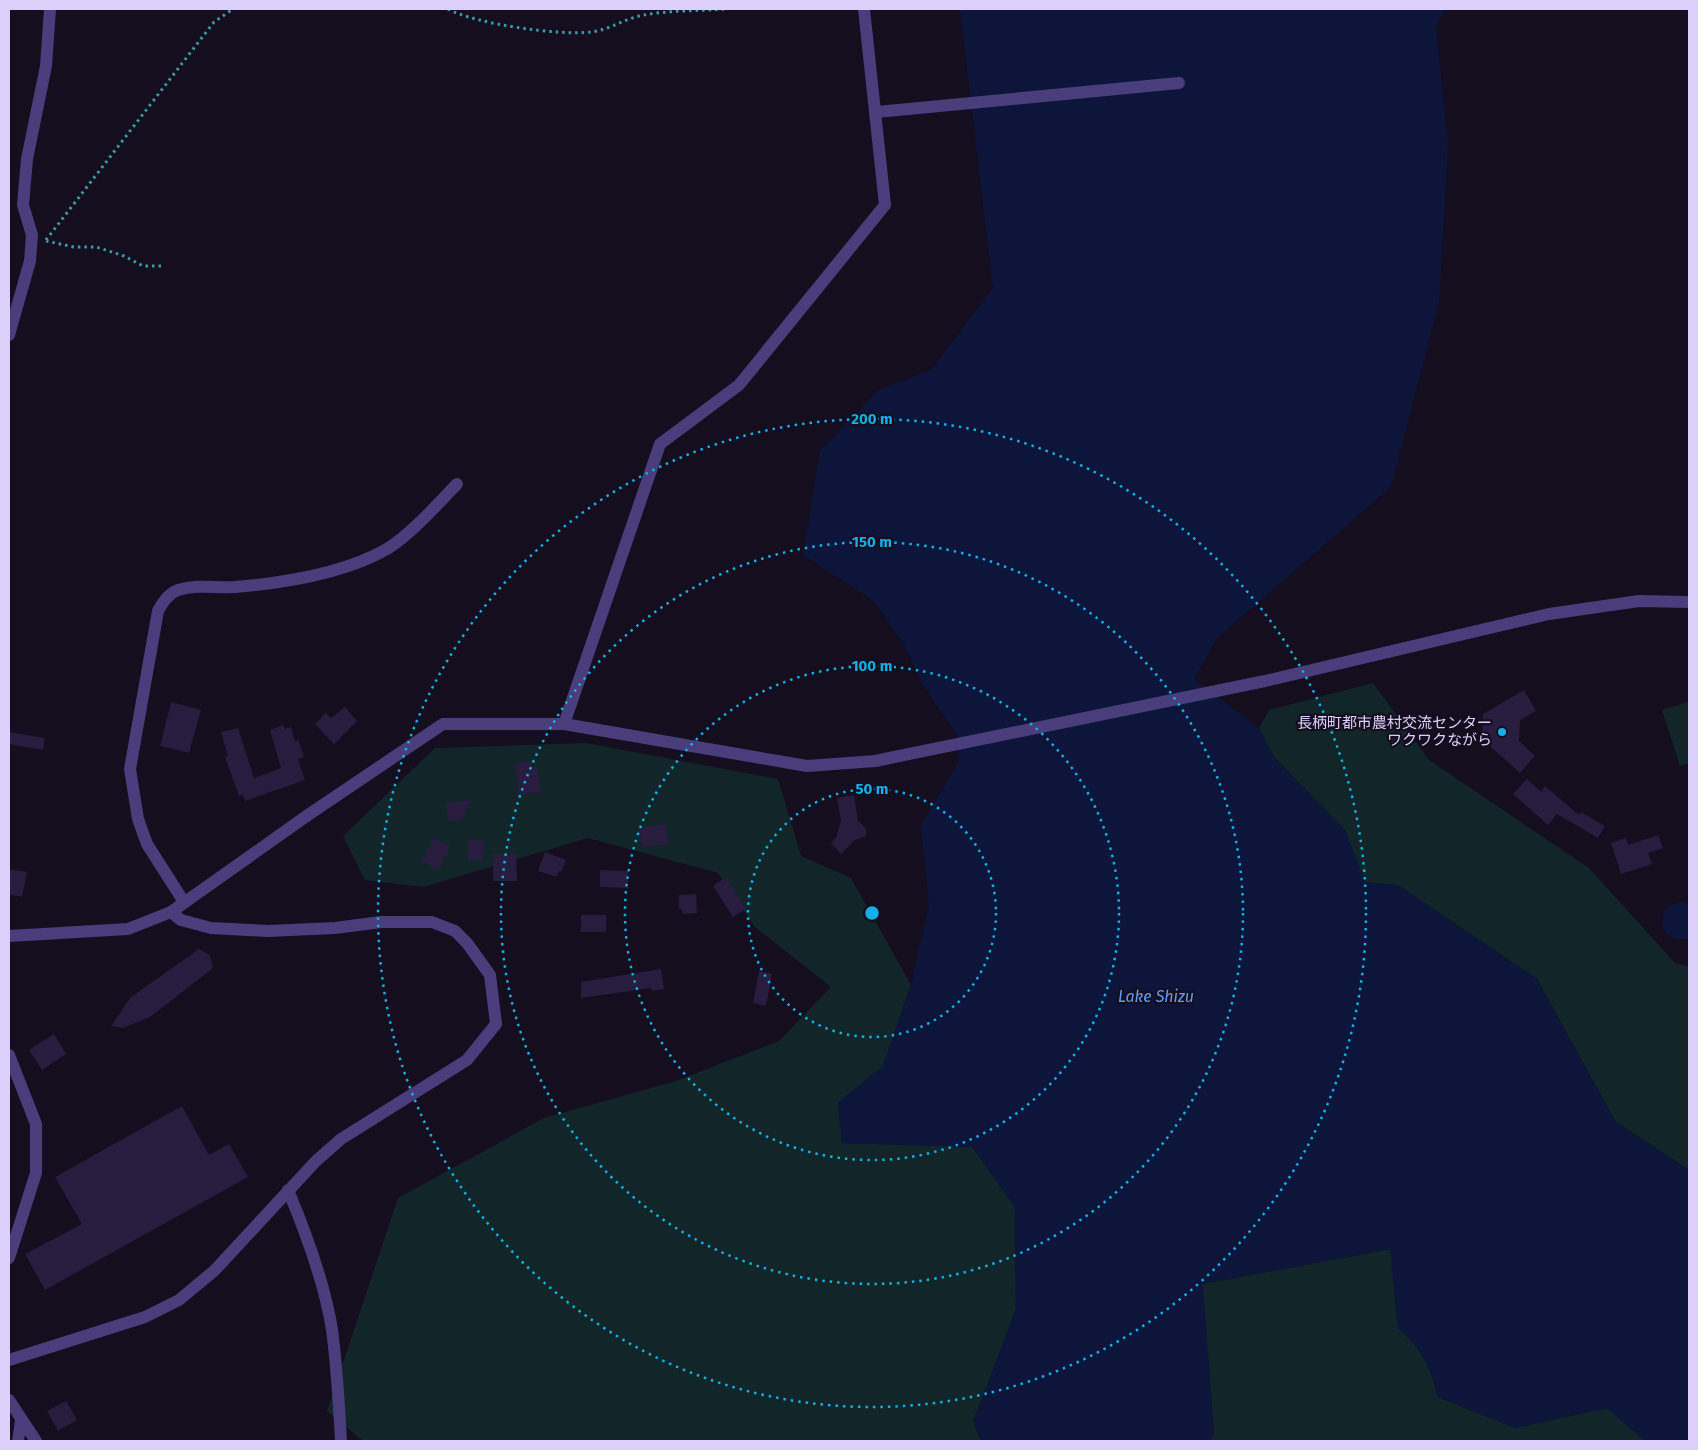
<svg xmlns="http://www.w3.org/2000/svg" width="1698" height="1450" font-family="'Fira Sans','Noto Sans JP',sans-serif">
  <rect width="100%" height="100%" fill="#140e1f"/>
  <path fill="#122629" d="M1373,683L1429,760L1589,868L1675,963L1689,967V1170L1615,1121L1537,979L1398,885L1365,882L1345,830L1274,757L1259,728L1269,710Z
    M1688,702L1689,763L1680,766L1662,710Z
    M586,743L778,779L801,856L851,878L911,985L883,1066L838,1103L842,1143L972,1147L1015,1207L1016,1309L973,1422L981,1441H363L327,1411L398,1198L544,1118L676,1081L779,1041L831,987L755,927L718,873L588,838L423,887L365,880L343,836L435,748Z
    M1391,1249L1398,1328C1423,1349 1430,1367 1438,1397L1515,1428L1607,1408L1645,1441H1210L1214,1433L1202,1284Z"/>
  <path fill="#0d163a" d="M960,9H1445L1436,26L1448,145L1439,302L1391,487L1217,638L1194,679L1259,728L1274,757L1345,830L1365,882L1398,885L1537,979L1615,1121L1689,1170V1441H1645L1607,1408L1515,1428L1438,1397C1430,1367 1423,1349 1398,1328L1390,1249L1203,1284L1214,1433L1210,1441H981L973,1422L1016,1309L1015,1207L972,1147L842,1143L838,1103L883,1066L911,985L929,906L921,825L959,762L957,734L923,685L904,645L874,601L803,555L820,451L878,390L931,370L993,288Z
    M1682,902L1689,904V938C1659,947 1651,905 1682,902Z"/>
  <path fill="#281c3f" d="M1524,690L1536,711L1520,720L1519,741L1535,756L1520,773L1482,739L1483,714Z
    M171,702L201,710L189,753L160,746Z
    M345,707L357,721L334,744L315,724L326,713L331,718Z
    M283,725L285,729L291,727L295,742L298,739L304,757L298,759L305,780L245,801L243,795L239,796L225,757L228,756L221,732L238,728L254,778L281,768L270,730Z
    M9,732L45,738L43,750L9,744Z
    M530,761L531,767L537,766L541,792L519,795L515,763Z
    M1527,779L1541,792L1545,786L1579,815L1581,812L1605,826L1598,838L1557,814L1548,825L1513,794Z
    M854,795L858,821L866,828V836L855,840L841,854L831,843L836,838L841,821L837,798Z
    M471,800L462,820L448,821L446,803Z
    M666,824L669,844L642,847L639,828Z
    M1658,835L1663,848L1648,853L1652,864L1621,874L1611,843L1626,838L1628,845Z
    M433,838L450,846L439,870L422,862Z
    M468,840H484L483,860H468Z
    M545,852L566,860L561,872L559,871L557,877L538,871Z
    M493,854H516L517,881H493Z
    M9,869L27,872L22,897L9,894Z
    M600,870L628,871V888L600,887Z
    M726,877L746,909L733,917L713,886Z
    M696,894L697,913L683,914L682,909H679V895Z
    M581,915H606V932H581Z
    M199,949L210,955L213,968L150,1017L123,1028L111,1026L131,997Z
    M661,969L664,989L652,991L651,988L581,998V982Z
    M759,971L772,974L766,1006L753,1003Z
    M54,1034L66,1054L42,1070L29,1050Z
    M182,1106L209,1155L229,1144L248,1177L45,1290L25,1254L82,1224L55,1177Z
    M66,1401L77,1420L58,1431L47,1411Z"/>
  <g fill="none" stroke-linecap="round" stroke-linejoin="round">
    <path stroke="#379ea9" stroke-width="3" stroke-dasharray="2.5 4" stroke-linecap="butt" d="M448,9C475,24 561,36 591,32C608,30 623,20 639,16C667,10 698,11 727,9
      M46,240L214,22L233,9
      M46,241L74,247H96L124,256L143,266H163"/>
    <path stroke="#493d7b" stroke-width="12" d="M877,112L1179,83
      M9,335L30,261L32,235L23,205L27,159L46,66L50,9
      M564,724L660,444L739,385L885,205L864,9
      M184,902L147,844L138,819L130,769L158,611C163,602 168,594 178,590C197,584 216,588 235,587C283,583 345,573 387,549C410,535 438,504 457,484
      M9,936L128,929L171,912L308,815L443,724H564L807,766L875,761L1265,681L1549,614L1639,601L1689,602
      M9,1055L36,1124V1173L9,1258
      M288,1190C306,1233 325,1284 332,1330C337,1367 339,1404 341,1441
      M9,1360L145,1317L179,1300L214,1271L316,1161L341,1139L467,1060L496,1024L490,975L467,943L455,931L432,922H381L335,928L268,931L211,928L181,920L171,912
      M9,1400L36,1441
      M18,1441L21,1420"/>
  </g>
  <g fill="none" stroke="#11b0e6" stroke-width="2.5" stroke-dasharray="2.5 5">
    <circle cx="872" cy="913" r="124"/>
    <circle cx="872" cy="913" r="247"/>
    <circle cx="872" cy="913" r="371"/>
    <circle cx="872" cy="913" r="494"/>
  </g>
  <circle fill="#11b0e6" stroke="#140e1f" stroke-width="2" cx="1502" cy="732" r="5"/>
  <g text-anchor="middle" stroke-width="4.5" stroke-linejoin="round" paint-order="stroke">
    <g font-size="15" fill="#dcd0fb" stroke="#140e1f" text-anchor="end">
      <text x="1492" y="728">長柄町都市農村交流センター<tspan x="1492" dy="17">ワクワクながら</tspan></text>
    </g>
    <g font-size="16" font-style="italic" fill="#669cf3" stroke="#140e1f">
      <text x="1156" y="1002">Lake Shizu</text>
    </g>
  </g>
  <circle cx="872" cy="913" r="8" fill="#11b0e6" stroke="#140e1f" stroke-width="2.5"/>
  <g font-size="15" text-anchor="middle" font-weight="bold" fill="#11b0e6" stroke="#140e1f" stroke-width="4.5" stroke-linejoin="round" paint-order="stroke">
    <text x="872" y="424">200 m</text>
    <text x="872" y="547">150 m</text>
    <text x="872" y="671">100 m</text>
    <text x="872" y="794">50 m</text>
  </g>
  <rect width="1698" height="1450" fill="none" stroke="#dcd0fb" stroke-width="20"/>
</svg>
